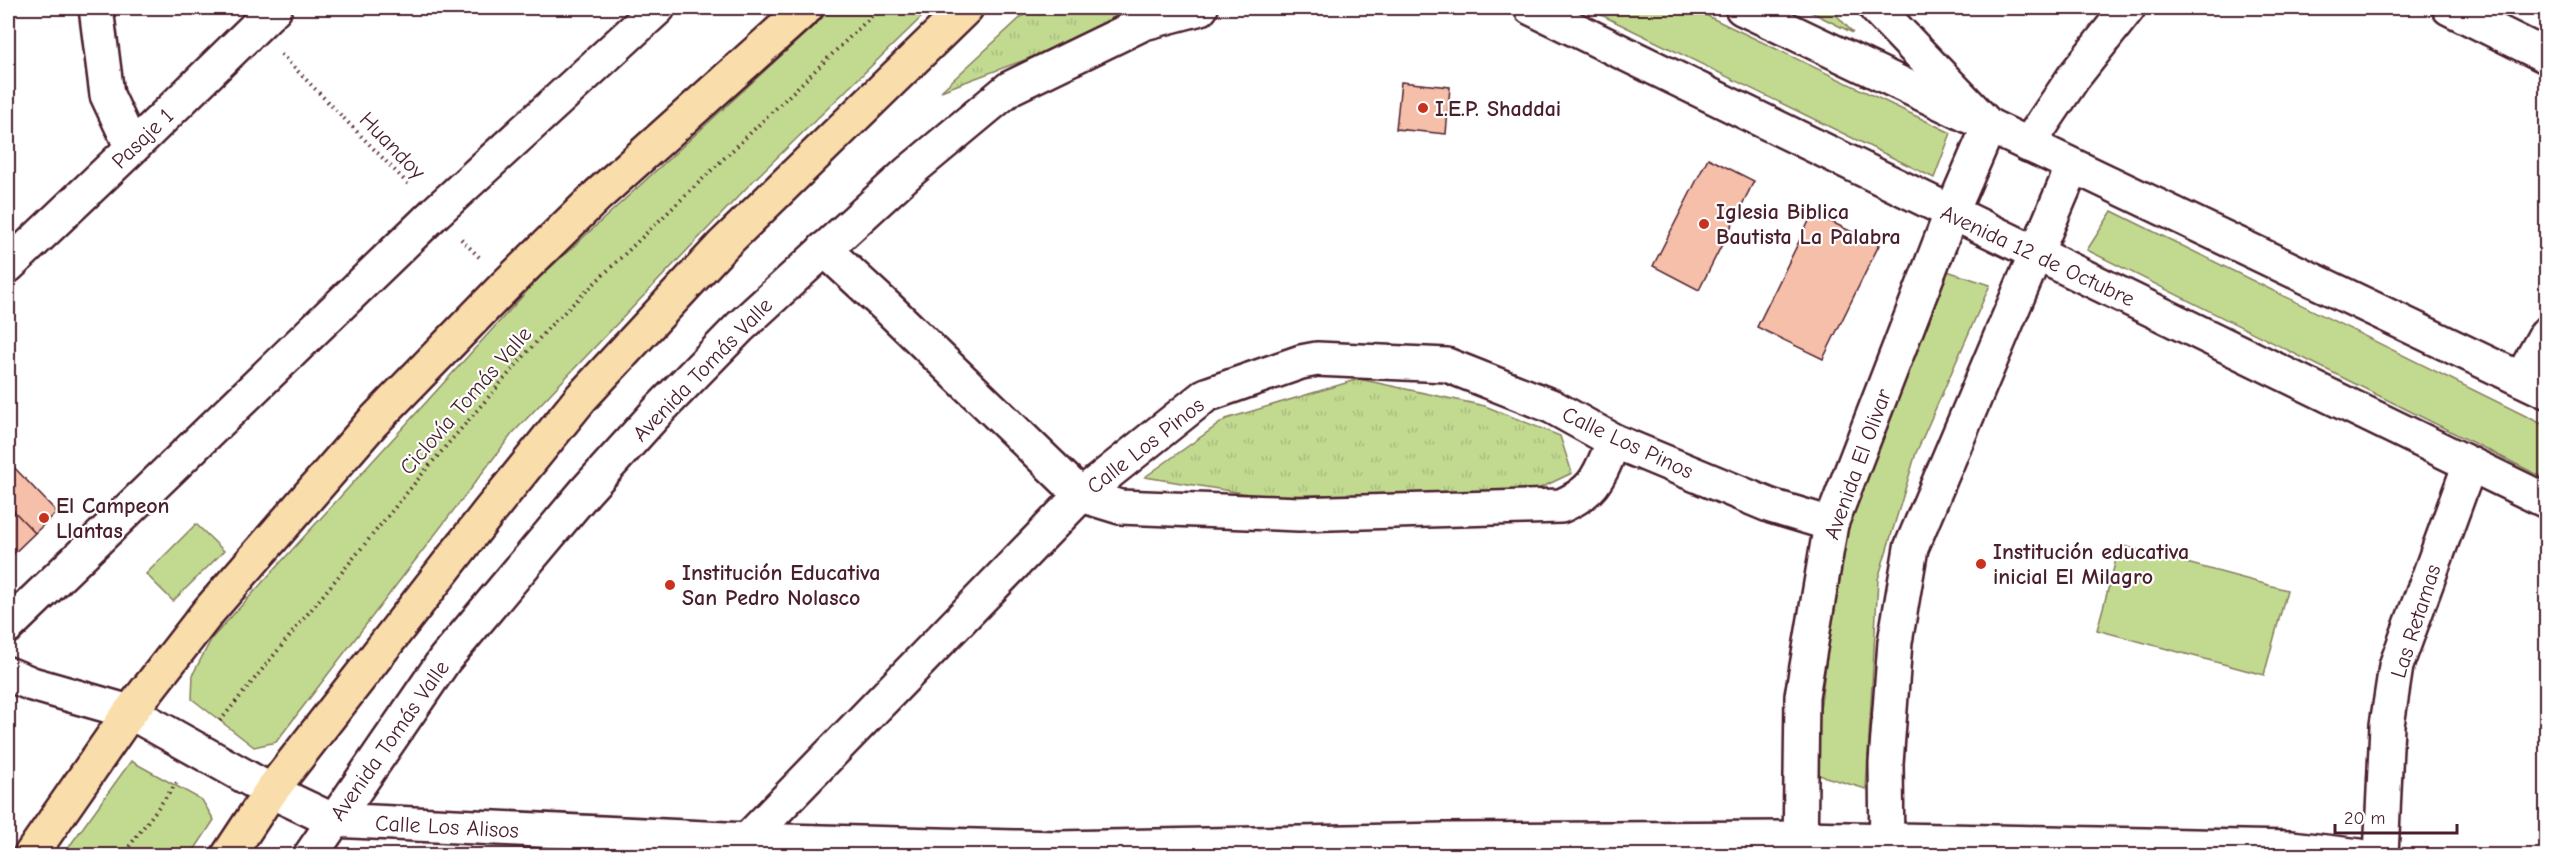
<svg xmlns="http://www.w3.org/2000/svg" width="2554" height="863" font-family="'Comic Neue',sans-serif">
  <defs>
    <pattern id="park-tufts" width="24" height="20" patternUnits="userSpaceOnUse" patternTransform="scale(1.5)"><rect width="24" height="20" fill="#c2da90"/><path d="M3 7l-1-3M5 7V3M7 7l1-3M15 17l-1-3M17 17v-4M19 17l1-3" fill="none" stroke="#a8bb7c"/></pattern>
  </defs>
  <rect width="100%" height="100%" fill="#fff"/>
  <filter id="ink" filterUnits="userSpaceOnUse"><feTurbulence type="fractalNoise" baseFrequency=".0167" numOctaves="2"/><feDisplacementMap in="SourceGraphic" scale="12" xChannelSelector="R" yChannelSelector="G"/><feConvolveMatrix kernelMatrix="1 2 1 2 8 2 1 2 1" color-interpolation-filters="sRGB"/></filter>
  <g filter="url(#ink)">
    <path fill="#c2da90" stroke="#867c5e" stroke-width="1.5" d="M833,8H931L753,181L512,434L276,742L254,747L192,699L193,674L212,638L539,278Z
      M1587,8H1691L1951,133L1934,178Z
      M2112,211L2546,426V479L2087,250Z
      M1944,270L1990,285L1916,453L1878,579L1866,789L1812,773L1830,632L1852,504Z
      M196,524L224,551L173,601L146,574Z
      M2120,545L2287,590L2264,675L2097,630Z
      M131,761L202,800L214,820L191,855H63Z"/>
    <path fill="url(#park-tufts)" stroke="#867c5e" stroke-width="1.5" d="M1031,8H1164L941,91Z
      M1803,8H1830L1853,33Z
      M1359,379L1485,406L1560,436L1572,473L1534,491L1261,496L1145,477L1226,419Z"/>
    <path fill="#f6bfa9" stroke="#4a1f2b" stroke-width="1.5" d="M1401,82L1450,87L1446,134L1396,129Z
      M1708,158L1754,181L1699,290L1653,266Z
      M1813,213L1879,245L1823,359L1757,327Z
      M8,461L57,512L35,533L8,505Z
      M8,505L35,533L10,557L8,554Z"/>
    <g fill="none" stroke-linecap="round" stroke-linejoin="round">
      <defs>
        <path id="minor" d="M96,8L107,95L132,148
          M2449,8L2546,56
          M2028,145L2073,78L2128,8
          M824,249L889,309L1081,495L1120,507L1299,514L1561,506C1597,490 1599,475 1614,441
          M8,266L132,148L275,8
          M2521,379L2546,334
          M8,626L436,212L658,8
          M8,674L32,684L130,712
          M747,840L1081,495L1206,395L1301,362L1317,359L1447,365L1551,406L1614,441L1771,506L1831,524
          M2381,856L2387,725L2396,666L2470,464"/>
        <path id="tertiary" d="M130,712L271,791L332,820L747,840L1058,848L1443,840L1801,838L2291,848L2360,856
          M310,856L445,659L585,492L659,410L740,327L909,172L1010,88L1144,23L1201,8"/>
        <path id="secondary" d="M1531,8L2546,501
          M1742,8L2546,391
          M1800,856L1802,696L1831,524L1951,214L1989,126L1876,8
          M1887,856L1886,763L1895,642L1911,548L2073,166"/>
        <path id="primary" d="M30,856L130,712L208,612L372,423L506,285L598,195L806,8
          M228,856L271,791L488,513L581,398L723,245L966,8"/>
      </defs>
      <use href="#minor" stroke="#4a1f2b" stroke-width="38"/>
      <use href="#tertiary" stroke="#4a1f2b" stroke-width="38"/>
      <use href="#secondary" stroke="#4a1f2b" stroke-width="38"/>
      <use href="#primary" stroke="#4a1f2b" stroke-width="38"/>
      <path stroke="#4a1f2b" stroke-width="4" stroke-dasharray="1.5 4.5" stroke-linecap="butt" d="M281,54L410,186
        M461,239L481,259
        M220,721L428,467L550,326L880,8
        M122,856L178,781"/>
      <use href="#minor" stroke="#fff" stroke-width="33"/>
      <use href="#tertiary" stroke="#fff" stroke-width="33"/>
      <use href="#secondary" stroke="#fff" stroke-width="33"/>
      <use href="#primary" stroke="#f9ddab" stroke-width="33"/>
    </g>
  </g>
  <g fill="#c8321e" stroke="#fff" stroke-width="2">
    <circle cx="1423" cy="108" r="6"/>
    <circle cx="1704" cy="224" r="6"/>
    <circle cx="44" cy="518" r="6"/>
    <circle cx="1981" cy="564" r="6"/>
    <circle cx="670" cy="585" r="6"/>
  </g>
  <g text-anchor="middle" stroke-width="4.5" stroke-linejoin="round" paint-order="stroke">
    <g font-size="22" font-weight="bold" fill="#4a1f2b" stroke="#fff" text-anchor="start">
      <text x="1435" y="116">I.E.P. Shaddai</text>
      <text x="1716" y="219">Iglesia Biblica<tspan x="1716" dy="25">Bautista La Palabra</tspan></text>
      <text x="56" y="513">El Campeon<tspan x="56" dy="25">Llantas</tspan></text>
      <text x="1993" y="559">Institución educativa<tspan x="1993" dy="25">inicial El Milagro</tspan></text>
      <text x="682" y="580">Institución Educativa<tspan x="682" dy="25">San Pedro Nolasco</tspan></text>
    </g>
    <g font-size="22" fill="#4a1f2b" stroke="#fff">
      <text transform="translate(142 138) rotate(-44)" y="8">Pasaje 1</text>
      <text transform="translate(393 145) rotate(46)" y="8">Huandoy</text>
      <text transform="translate(2038 255) rotate(25)" y="8">Avenida 12 de Octubre</text>
      <text transform="translate(702 369) rotate(-46)" y="8">Avenida Tomás Valle</text>
      <text transform="translate(465 400) rotate(-49)" y="8">Ciclovía Tomás Valle</text>
      <text transform="translate(1628 442) rotate(25)" y="8">Calle Los Pinos</text>
      <text transform="translate(1145 445) rotate(-38)" y="8">Calle Los Pinos</text>
      <text transform="translate(1857 464) rotate(-70)" y="8">Avenida El Olivar</text>
      <text transform="translate(2415 621) rotate(-72)" y="8">Las Retamas</text>
      <text transform="translate(389 740) rotate(-55)" y="8">Avenida Tomás Valle</text>
      <text transform="translate(447 826) rotate(3)" y="8">Calle Los Alisos</text>
    </g>
  </g>
  <rect width="2554" height="863" fill="none" stroke="#fff" stroke-width="30"/>
  <rect x="15" y="15" width="2524" height="833" fill="none" stroke="#4a1f2b" stroke-width="2" filter="url(#ink)"/>
  <path d="M2335 824v9h122v-9" fill="none" stroke="#4a1f2b" stroke-width="3"/>
  <text x="2344" y="824" font-size="18" fill="#4a1f2b" stroke="#ffffff" stroke-width="4.5" paint-order="stroke">20 m</text>
</svg>
